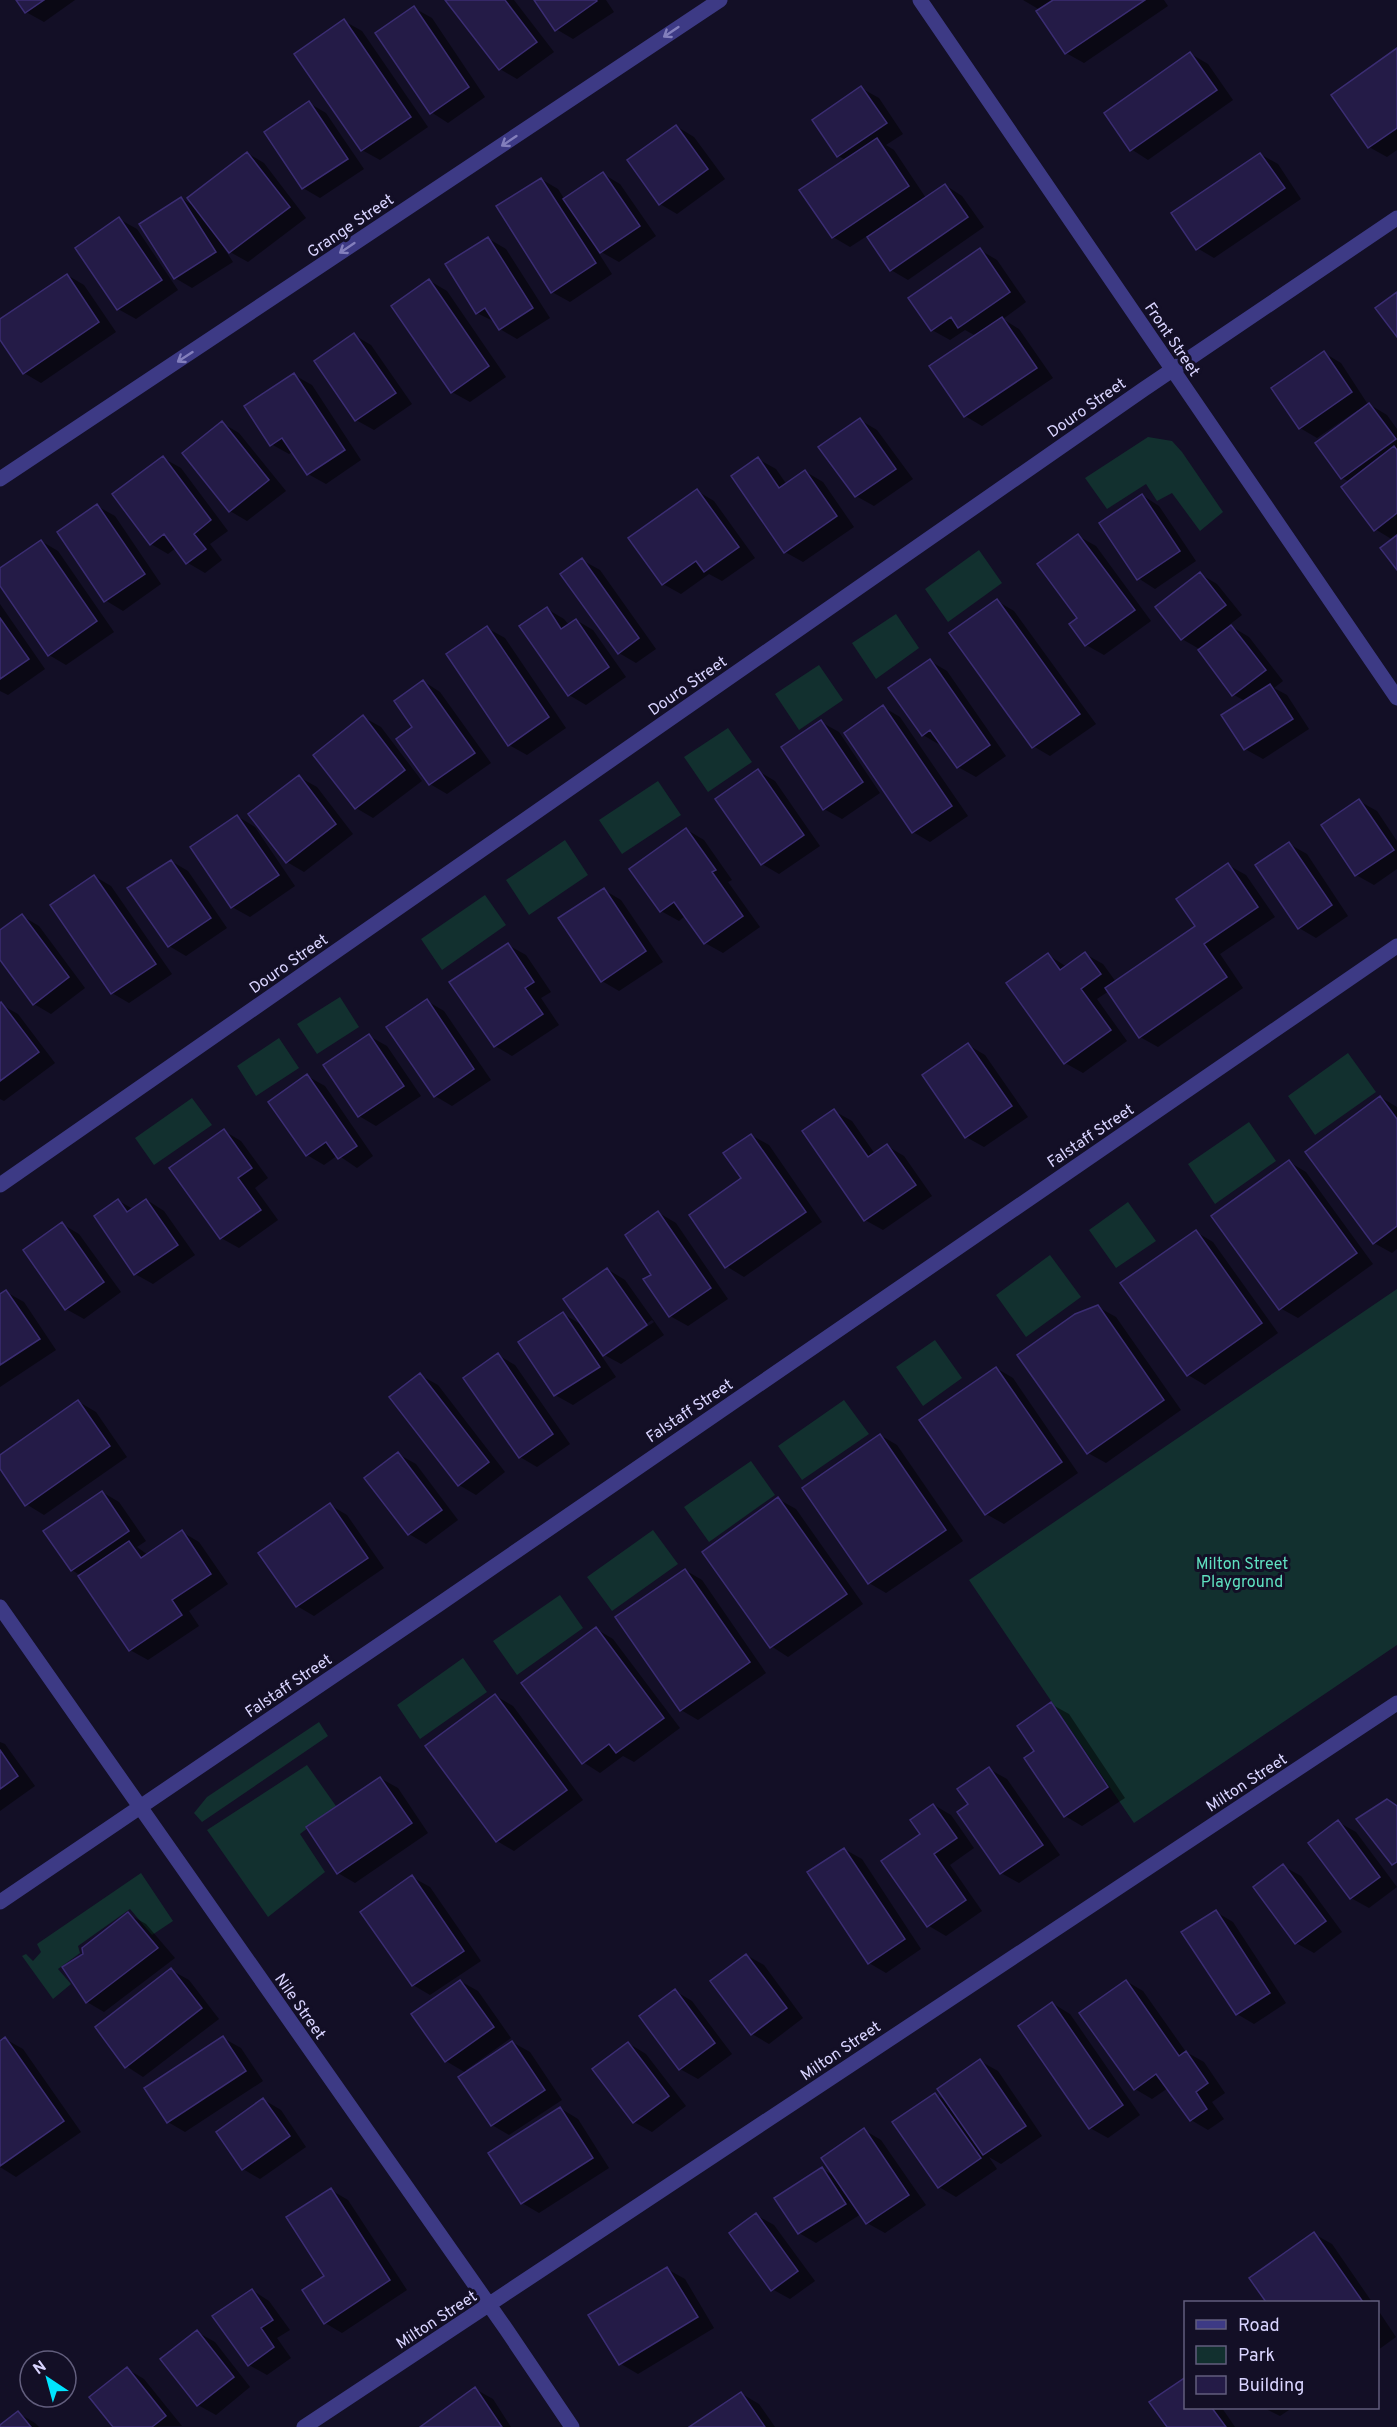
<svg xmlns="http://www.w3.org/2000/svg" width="1397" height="2427" font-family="Overpass,sans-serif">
  <rect width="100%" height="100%" fill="#130f26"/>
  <path fill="#12302f" d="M1148,437L1172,441L1182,452L1223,512L1200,531L1172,493L1157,501L1146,484L1107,509L1085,478Z
    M979,550L1002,583L948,622L925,589Z
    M896,614L919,648L876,679L852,643Z
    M819,665L843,700L799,730L775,694Z
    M728,728L752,762L708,792L684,757Z
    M658,781L681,815L622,854L599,820Z
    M565,840L588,875L529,915L506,880Z
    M485,895L506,925L442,970L421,939Z
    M340,997L359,1027L317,1054L297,1024Z
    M279,1038L299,1068L256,1096L237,1066Z
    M1348,1053L1376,1092L1315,1135L1288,1096Z
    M192,1098L212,1125L154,1165L135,1138Z
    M1249,1122L1276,1161L1215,1204L1188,1164Z
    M1128,1202L1156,1241L1116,1268L1089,1230Z
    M1050,1255L1081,1297L1026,1337L996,1295Z
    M1397,1289V1645L1134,1823L969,1580Z
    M935,1340L962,1378L923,1406L896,1367Z
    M844,1400L869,1434L802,1480L778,1446Z
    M751,1461L775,1495L709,1542L684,1507Z
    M653,1530L678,1564L612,1611L587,1577Z
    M560,1595L583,1628L517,1675L493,1641Z
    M463,1658L487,1692L420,1739L397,1705Z
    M319,1722L328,1736L202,1822L194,1813L207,1797Z
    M307,1765L336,1806L300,1834L325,1872L268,1917L207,1830Z
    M141,1873L173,1921L152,1935L130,1909L78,1946L80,1953L58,1969L71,1984L53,1999L22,1956L26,1954L33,1961L41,1952L37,1944Z"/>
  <path fill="#0007" fill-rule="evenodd" d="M18,0H75L44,22L26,12Z
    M447,0H514L554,52L517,79L500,69Z
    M536,0H606L614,12L573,39L556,29Z
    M1023,0H1164L1168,6L1084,63L1066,53L1040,10Z
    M414,8L432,18L485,97L448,123L431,112Z
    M344,21L362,31L428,127L380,160L362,150L296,54Z
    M1397,50V150L1387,157L1369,147L1333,96Z
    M1191,54L1208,64L1233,100L1148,160L1131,149Z
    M861,88L879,98L903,134L886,145L894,150L926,198L945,185L962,196L984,227L908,280L891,270L867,236L850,247L833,237L846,160L838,156Z
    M309,103L326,113L364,169L320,198L303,188Z
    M676,126L694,137L725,179L677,214L660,204Z
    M247,153L264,163L306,218L248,262L230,252L224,244L222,245L233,262L192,288L175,278L181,198L196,207Z
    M1260,154L1278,164L1301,199L1214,258L1197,248Z
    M603,174L620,184L656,236L619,262L596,249L612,274L570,302L552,292L541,179L558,189L565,200Z
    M119,219L137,229L178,290L136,319L118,309L77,248Z
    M489,239L506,249L550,318L517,339L500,329L495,322L477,313Z
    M980,250L997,260L1026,302L1003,319L1019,329L1053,378L982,426L965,416L976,336L965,330L950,340L932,330Z
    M67,275L84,285L116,332L41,383L24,373L0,337V321Z
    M430,281L447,291L506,377L470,402L452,392Z
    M354,335L371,345L412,404L374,430L356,420Z
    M1324,353L1341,363L1367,403L1387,415L1397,429V568L1393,540L1375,529L1350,482L1342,478L1317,444L1360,412L1358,410L1317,438L1300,428Z
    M294,375L312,385L361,460L326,484L308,474L293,452L289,454L271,444Z
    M860,420L877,430L913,479L874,506L856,496Z
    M222,423L239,433L286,491L247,521L230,511Z
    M163,458L181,468L228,531L210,544L222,560L205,573L188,563L176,548L168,554L151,544Z
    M758,459L776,469L787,485L806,472L823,482L854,527L803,562L785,552Z
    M697,491L714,501L755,558L722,581L709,574L681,594L663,584L631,538Z
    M1142,495L1159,506L1196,561L1155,589L1138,578Z
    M97,506L115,516L161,584L123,611L105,600Z
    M1078,536L1096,546L1151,621L1104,655L1086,645L1071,624L1079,619Z
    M41,541L58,551L114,632L66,665L49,655L0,584V570Z
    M582,560L600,570L656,649L636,663L619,653Z
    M1200,574L1217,584L1242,615L1229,625L1249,637L1283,681L1274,688L1287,695L1309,729L1263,759L1245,749L1223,716L1245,701L1234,695L1201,650L1182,639Z
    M997,601L1014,611L1096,724L1050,756L1033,746Z
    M0,604L45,669L8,695L0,691Z
    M547,609L564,619L569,625L576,620L593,630L626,677L586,705L569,695Z
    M487,628L505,638L566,728L527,755L509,745Z
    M930,661L947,671L1006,756L976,777L958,767L942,743L940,745L923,735Z
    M423,681L440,692L491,763L447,794L430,784L414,728Z
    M883,707L900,717L968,816L930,842L913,832Z
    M363,717L381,727L422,781L373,818L356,808L315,755Z
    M821,722L839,732L880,793L842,819L824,809Z
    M758,771L775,781L820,846L779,874L762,864Z
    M299,777L317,787L353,834L304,872L287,862Z
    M1359,801L1377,811L1397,841V869L1374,885L1356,875L1323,826Z
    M237,816L255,827L295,886L250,917L232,907Z
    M687,830L704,840L732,880L728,882L760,927L723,953L705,943L686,915L679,921L661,911Z
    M1289,844L1307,854L1348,916L1316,938L1299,928Z
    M171,861L188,871L227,928L186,956L169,946Z
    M1228,865L1246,875L1275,917L1220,954L1243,988L1158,1047L1140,1037L1109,991L1097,999L1127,1041L1083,1073L1065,1063L1009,983L1048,955L1067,967L1085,954L1103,964L1116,982L1197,927Z
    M94,876L111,886L172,974L129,1003L112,993L52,905Z
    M604,890L621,900L663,962L619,991L602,981Z
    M22,916L39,926L85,988L51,1014L34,1004L0,958V932Z
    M508,945L526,955L551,992L541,998L559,1025L512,1056L495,1046Z
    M427,1001L444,1011L491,1080L452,1106L435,1096Z
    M0,1004L18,1014L55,1063L4,1101L0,1099Z
    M369,1036L387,1046L421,1096L376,1126L359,1116Z
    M968,1045L985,1055L1028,1117L984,1147L966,1137Z
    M307,1076L325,1086L373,1156L357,1168L338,1155L324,1165L307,1155Z
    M1380,1097L1397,1107V1249L1392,1253L1374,1243Z
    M834,1111L852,1121L875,1154L887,1146L904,1156L932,1196L883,1230L865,1220Z
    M224,1131L241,1141L268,1178L255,1188L278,1220L239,1248L221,1238L171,1168Z
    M751,1135L769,1145L822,1222L744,1277L726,1266Z
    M1289,1162L1306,1172L1373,1264L1298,1318L1280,1308Z
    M147,1200L164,1211L195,1255L153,1284L135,1274L119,1201L133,1209Z
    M659,1213L676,1223L728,1299L688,1326L670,1316L653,1275Z
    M62,1224L79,1234L121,1292L84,1319L66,1309Z
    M1196,1232L1213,1242L1278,1333L1205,1385L1188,1375L1123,1283Z
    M607,1269L625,1280L664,1335L621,1364L599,1352L616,1377L573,1405L555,1395L563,1314L584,1326ZM652,1320L654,1322L609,1353V1350Z
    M6,1292L24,1302L56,1350L0,1387V1296Z
    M1098,1307L1116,1317L1181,1410L1106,1463L1088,1453Z
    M498,1355L515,1365L570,1444L537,1467L520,1457Z
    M996,1368L1013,1378L1078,1473L1004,1524L986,1514Z
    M420,1375L438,1385L505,1472L476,1495L459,1485Z
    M79,1402L96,1412L127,1457L44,1515L26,1504L0,1466V1457Z
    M880,1435L897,1445L963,1541L886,1593L869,1583Z
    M398,1454L416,1464L458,1520L426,1544L409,1534Z
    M102,1492L119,1502L146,1541L137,1547L148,1555L182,1532L199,1542L228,1584L189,1611L199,1626L148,1660L130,1650L80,1577L81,1576L72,1570Z
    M778,1499L796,1509L863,1604L788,1657L771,1646Z
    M330,1505L347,1515L384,1568L314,1616L297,1606Z
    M685,1570L702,1580L766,1673L698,1720L681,1710Z
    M596,1629L613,1639L680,1728L634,1762L623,1756L600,1773L583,1762Z
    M496,1696L513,1706L583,1800L514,1851L497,1841Z
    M1051,1704L1069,1714L1125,1798L1082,1826L1065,1816L1036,1752Z
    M0,1742L5,1744L35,1786L0,1811Z
    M989,1769L1007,1779L1060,1855L1019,1883L1001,1873L959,1812L970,1805Z
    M380,1778L398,1788L428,1833L355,1883L338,1873Z
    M934,1805L951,1815L974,1848L950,1865L982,1911L946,1936L929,1926L884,1862L922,1835Z
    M1338,1822L1356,1832L1397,1887L1369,1908L1351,1898L1310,1843Z
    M844,1849L862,1859L921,1949L886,1973L869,1963Z
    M1283,1866L1301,1876L1342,1932L1314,1953L1296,1943Z
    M412,1877L430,1887L481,1961L430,1995L413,1985Z
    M1216,1912L1233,1922L1286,2003L1254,2024L1237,2014Z
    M128,1914L146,1924L175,1958L104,2012L87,2002L85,1954Z
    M746,1955L764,1965L803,2018L769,2044L752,2034Z
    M171,1970L189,1980L219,2019L143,2077L126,2066Z
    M460,1981L478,1991L511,2038L466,2070L468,2072L512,2042L530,2052L562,2100L509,2135L492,2125L466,2073L446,2061L413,2015Z
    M1126,1981L1143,1991L1186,2052L1204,2062L1225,2093L1212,2102L1224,2119L1208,2130L1191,2120L1168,2088L1152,2099L1135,2089Z
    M675,1991L692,2001L732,2054L698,2079L680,2069L641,2016Z
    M1052,2003L1070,2014L1140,2115L1108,2138L1090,2128Z
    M223,2038L241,2048L263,2081L185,2132L168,2122Z
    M5,2039L23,2049L81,2132L16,2177L0,2167V2043Z
    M628,2043L646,2054L686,2106L652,2132L634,2122Z
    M980,2061L998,2071L1042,2136L1001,2164L989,2157L997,2169L956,2197L939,2187L935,2094L948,2102Z
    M264,2100L281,2110L306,2147L260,2179L243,2169Z
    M560,2108L578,2119L609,2168L539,2213L522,2203Z
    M864,2130L881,2140L926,2205L885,2233L867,2223L861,2214L816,2243L799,2233L822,2169L836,2177Z
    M331,2190L348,2200L407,2290L342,2333L325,2323Z
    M756,2215L774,2225L815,2281L790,2299L772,2289Z
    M1314,2234L1332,2244L1372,2302H1267L1251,2279Z
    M667,2269L685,2279L714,2328L638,2374L621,2364L590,2315Z
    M252,2290L269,2301L290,2330L277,2338L291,2358L267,2375L249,2365L214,2317Z
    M1378,2310L1396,2337L1378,2350Z
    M197,2332L215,2342L250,2387L216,2415L198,2405Z
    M127,2369L144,2379L182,2426L115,2427Z
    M475,2389L493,2399L511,2427H422Z
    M742,2394L759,2404L775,2427H692Z
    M1186,2408H1222L1235,2427H1168Z
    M1264,2408H1292L1280,2416Z
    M18,2413L35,2423L39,2427H0Z"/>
  <path fill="#241b47" stroke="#3b2d73" stroke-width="1.5" d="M16,0H44L25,13Z
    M445,0H505L537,42L499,70Z
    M534,0H596L597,1L555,31Z
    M1053,0H1145L1065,54L1036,11Z
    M414,6L469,87L430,114L375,33Z
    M344,19L411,117L361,151L294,54Z
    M1397,48V128L1368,148L1331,95Z
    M1190,52L1217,90L1130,151L1104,113Z
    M861,86L887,123L837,157L812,120Z
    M309,101L348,159L302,189L264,132Z
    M676,125L708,169L659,205L627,160Z
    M877,138L909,186L832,238L799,190Z
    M247,152L290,207L229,253L187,198Z
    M1260,153L1285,188L1196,250L1171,213Z
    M603,172L640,226L600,253L563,199Z
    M541,178L596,263L551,293L496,206Z
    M945,184L968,217L890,271L867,237Z
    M181,197L216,252L174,279L139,224Z
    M119,217L162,280L117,310L75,248Z
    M488,237L533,308L499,330L485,308L476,314L445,264Z
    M980,248L1010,292L958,328L951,317L931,331L908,298Z
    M67,274L99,322L23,374L0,340V319Z
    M429,279L489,366L451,393L391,306Z
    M1397,292V337L1375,308Z
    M1002,317L1037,368L964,417L929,366Z
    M354,333L396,393L355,421L314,361Z
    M1324,351L1352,392L1299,429L1271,388Z
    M294,373L345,450L307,475L282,438L270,446L244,406Z
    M1369,403L1396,439L1341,479L1315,443Z
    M860,418L896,469L855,497L818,447Z
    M222,421L269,480L229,512L182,453Z
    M1394,446L1397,450V513L1374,531L1341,487Z
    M163,456L211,520L194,534L206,549L186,564L164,534L150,545L112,494Z
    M758,457L779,488L805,470L837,516L784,553L731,476Z
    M697,489L739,547L704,572L696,561L662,585L628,538Z
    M1142,494L1180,551L1137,580L1099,523Z
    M97,504L145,574L104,602L57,532Z
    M1078,534L1135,610L1085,646L1069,624L1077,618L1037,564Z
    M1397,535V570L1380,548Z
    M41,540L97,621L48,656L0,586V568Z
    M582,558L639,638L618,654L560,574Z
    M1200,572L1226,605L1181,640L1155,607Z
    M997,599L1080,714L1032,748L949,633Z
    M547,607L561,629L576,619L609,667L568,696L519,626Z
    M0,618L29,659L0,679Z
    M1231,625L1266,670L1232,696L1198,650Z
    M487,626L549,717L508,746L446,654Z
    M930,659L990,745L957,768L930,730L922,736L888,688Z
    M423,680L475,753L429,785L396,739L412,727L394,701Z
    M1270,684L1293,719L1244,750L1221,715Z
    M883,705L952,806L912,833L844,733Z
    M363,715L405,770L355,809L313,755Z
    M821,720L863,782L823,810L781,747Z
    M758,769L804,835L761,865L715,799Z
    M299,775L336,824L286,863L248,814Z
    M1359,799L1394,850L1355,876L1321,825Z
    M237,815L279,875L231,908L190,847Z
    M686,828L716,870L712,872L743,916L704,944L674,902L660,912L629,869Z
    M1289,842L1332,905L1298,929L1255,865Z
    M171,860L211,918L168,947L127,888Z
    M1228,863L1258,907L1204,944L1227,977L1139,1038L1105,988L1195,926L1176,899Z
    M94,875L156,964L111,994L50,905Z
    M604,888L646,951L601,982L558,918Z
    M22,914L69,977L33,1005L0,960V930Z
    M508,943L534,982L525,988L543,1014L494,1047L449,982Z
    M1085,952L1101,974L1081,989L1111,1030L1064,1064L1006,983L1048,953L1060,970Z
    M427,999L474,1069L434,1097L386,1027Z
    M1,1002L39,1052L0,1081V1003Z
    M369,1034L404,1086L358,1117L323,1065Z
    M968,1043L1012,1106L965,1138L922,1075Z
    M307,1074L357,1146L338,1159L326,1142L306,1156L268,1102Z
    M1380,1096L1397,1119V1226L1373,1244L1305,1152Z
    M834,1109L868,1157L887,1144L916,1185L864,1221L802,1131Z
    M224,1129L252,1168L238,1178L261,1210L220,1239L169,1168Z
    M751,1134L806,1212L725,1268L689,1215L741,1178L723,1153Z
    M1289,1160L1357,1253L1279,1310L1211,1216Z
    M118,1199L127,1212L146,1199L178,1245L134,1275L94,1216Z
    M658,1211L711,1288L669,1317L643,1279L651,1275L625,1235Z
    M62,1222L104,1282L65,1310L23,1250Z
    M1196,1230L1262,1323L1187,1376L1120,1283Z
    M607,1268L647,1325L603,1356L563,1299Z
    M6,1290L40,1339L0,1365V1294Z
    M1098,1305L1164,1400L1087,1454L1017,1355L1075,1314Z
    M563,1312L600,1367L554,1396L518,1342Z
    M498,1353L553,1434L519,1458L463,1378Z
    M996,1367L1062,1462L985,1515L919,1420Z
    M420,1373L489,1462L458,1486L389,1397Z
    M78,1400L110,1446L25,1506L0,1469V1455Z
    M880,1434L946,1530L868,1584L802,1488Z
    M398,1452L442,1510L408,1535L364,1478Z
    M102,1491L129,1531L71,1571L43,1531Z
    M778,1497L847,1594L770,1648L702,1552Z
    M330,1503L368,1558L296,1607L258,1553Z
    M182,1530L211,1574L172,1600L182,1615L129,1651L78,1576L129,1541L141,1558Z
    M685,1569L750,1662L680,1711L615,1617Z
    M596,1627L664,1718L616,1753L609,1744L582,1764L521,1683Z
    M495,1694L567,1790L496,1842L425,1746Z
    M1051,1702L1108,1787L1064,1817L1024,1758L1034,1751L1017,1726Z
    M0,1750L18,1776L0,1789Z
    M989,1767L1043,1845L1000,1874L957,1812L968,1804L957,1789Z
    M380,1777L412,1823L337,1874L306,1827Z
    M1387,1799L1397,1806V1862L1392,1865L1356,1819Z
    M933,1804L957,1838L934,1854L966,1900L927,1927L881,1861L920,1834L910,1820Z
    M1338,1820L1380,1877L1350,1899L1308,1843Z
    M844,1848L905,1939L868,1964L807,1872Z
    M1283,1864L1326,1921L1295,1944L1253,1887Z
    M412,1875L464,1951L412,1986L360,1912Z
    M1216,1910L1270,1993L1236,2015L1181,1932Z
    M128,1912L158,1948L86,2003L62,1967L83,1954L82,1948Z
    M746,1954L787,2008L751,2035L710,1981Z
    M171,1968L202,2008L125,2068L95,2027Z
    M460,1980L494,2027L445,2062L411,2014Z
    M1126,1980L1179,2056L1186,2051L1208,2083L1196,2092L1207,2109L1190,2121L1156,2074L1134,2090L1079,2013Z
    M675,1989L715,2043L679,2070L639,2016Z
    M1052,2002L1123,2105L1089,2129L1018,2026Z
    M223,2036L246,2071L167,2123L144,2088Z
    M5,2037L64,2121L0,2166V2041Z
    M512,2041L545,2090L491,2126L458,2077Z
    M628,2042L669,2096L633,2123L592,2069Z
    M980,2059L1026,2126L983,2155L937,2089Z
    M935,2093L981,2158L938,2188L892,2122Z
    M263,2098L290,2136L242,2170L216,2132Z
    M560,2107L593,2158L521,2204L488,2153Z
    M864,2128L909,2195L866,2224L821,2158Z
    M822,2167L846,2204L798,2234L774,2198Z
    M331,2188L390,2280L324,2324L302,2290L324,2276L286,2217Z
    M756,2213L798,2271L771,2291L729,2233Z
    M1314,2232L1363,2302H1266L1249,2278Z
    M667,2267L698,2317L619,2365L588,2315Z
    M252,2289L273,2320L261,2328L274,2347L248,2366L212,2316Z
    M197,2330L234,2377L197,2406L160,2359Z
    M127,2367L166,2416L152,2427H113L89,2397Z
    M1186,2377V2408H1212L1226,2427H1167L1149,2402Z
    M475,2387L502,2427H420Z
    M741,2392L765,2427H689Z
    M18,2411L31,2427H0V2425Z"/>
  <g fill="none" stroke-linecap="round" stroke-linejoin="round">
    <path stroke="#3d3a85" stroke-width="15" d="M920,0L1397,698
      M0,479L720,0
      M0,1185L1144,389L1397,218
      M0,1607L506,2329L572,2427
      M0,1902L438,1605L1397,946
      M304,2427L1397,1703"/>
  </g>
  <defs><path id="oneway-shaft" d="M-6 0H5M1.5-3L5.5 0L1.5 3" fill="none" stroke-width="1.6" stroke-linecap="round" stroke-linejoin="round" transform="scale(1.5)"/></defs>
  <g stroke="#837fbc">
    <use href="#oneway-shaft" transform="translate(671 32) rotate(146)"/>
    <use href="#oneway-shaft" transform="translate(509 141) rotate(146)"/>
    <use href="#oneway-shaft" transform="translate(347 248) rotate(146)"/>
    <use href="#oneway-shaft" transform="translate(185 357) rotate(147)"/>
  </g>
  <g text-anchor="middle" stroke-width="6" stroke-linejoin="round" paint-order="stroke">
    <g font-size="16" fill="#d9d4ff" stroke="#130f26">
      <text transform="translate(350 225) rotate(-34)" y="6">Grange Street</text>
      <text transform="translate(1173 339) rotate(56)" y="6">Front Street</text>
      <text transform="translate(1086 407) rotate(-35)" y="6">Douro Street</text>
      <text transform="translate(687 685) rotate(-35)" y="6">Douro Street</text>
      <text transform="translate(288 963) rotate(-35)" y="6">Douro Street</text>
      <text transform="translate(1090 1135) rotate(-34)" y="6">Falstaff Street</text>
      <text transform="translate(689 1410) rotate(-34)" y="6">Falstaff Street</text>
      <text transform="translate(288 1685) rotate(-34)" y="6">Falstaff Street</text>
      <text transform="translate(1246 1782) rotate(-33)" y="6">Milton Street</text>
      <text transform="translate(301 2006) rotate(55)" y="6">Nile Street</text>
      <text transform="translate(840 2050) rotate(-34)" y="6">Milton Street</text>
      <text transform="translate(436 2319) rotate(-33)" y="6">Milton Street</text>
    </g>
    <g font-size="16" fill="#5fe0c0" stroke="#130f26">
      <text x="1242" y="1569">Milton Street<tspan x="1242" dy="18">Playground</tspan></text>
    </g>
  </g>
  <rect x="1184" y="2301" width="195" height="108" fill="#130f26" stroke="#625e7d" stroke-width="1.5"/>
  <rect x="1196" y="2320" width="30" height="9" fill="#3d3a85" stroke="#625e7d" stroke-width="1.5"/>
  <text x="1238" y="2331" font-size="18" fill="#d9d4ff">Road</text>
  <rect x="1196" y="2346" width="30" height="18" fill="#12302f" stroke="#625e7d" stroke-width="1.5"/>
  <text x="1238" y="2361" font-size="18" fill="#d9d4ff">Park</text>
  <rect x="1196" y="2376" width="30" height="18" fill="#241b47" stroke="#625e7d" stroke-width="1.5"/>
  <text x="1238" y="2391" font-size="18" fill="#d9d4ff">Building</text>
  <g transform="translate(48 2379) rotate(324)"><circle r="28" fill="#130f26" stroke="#625e7d" stroke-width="1.5"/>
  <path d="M0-4.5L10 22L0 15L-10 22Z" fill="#00e5ff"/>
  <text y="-9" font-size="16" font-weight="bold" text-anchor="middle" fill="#d9d4ff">N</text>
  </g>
</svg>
